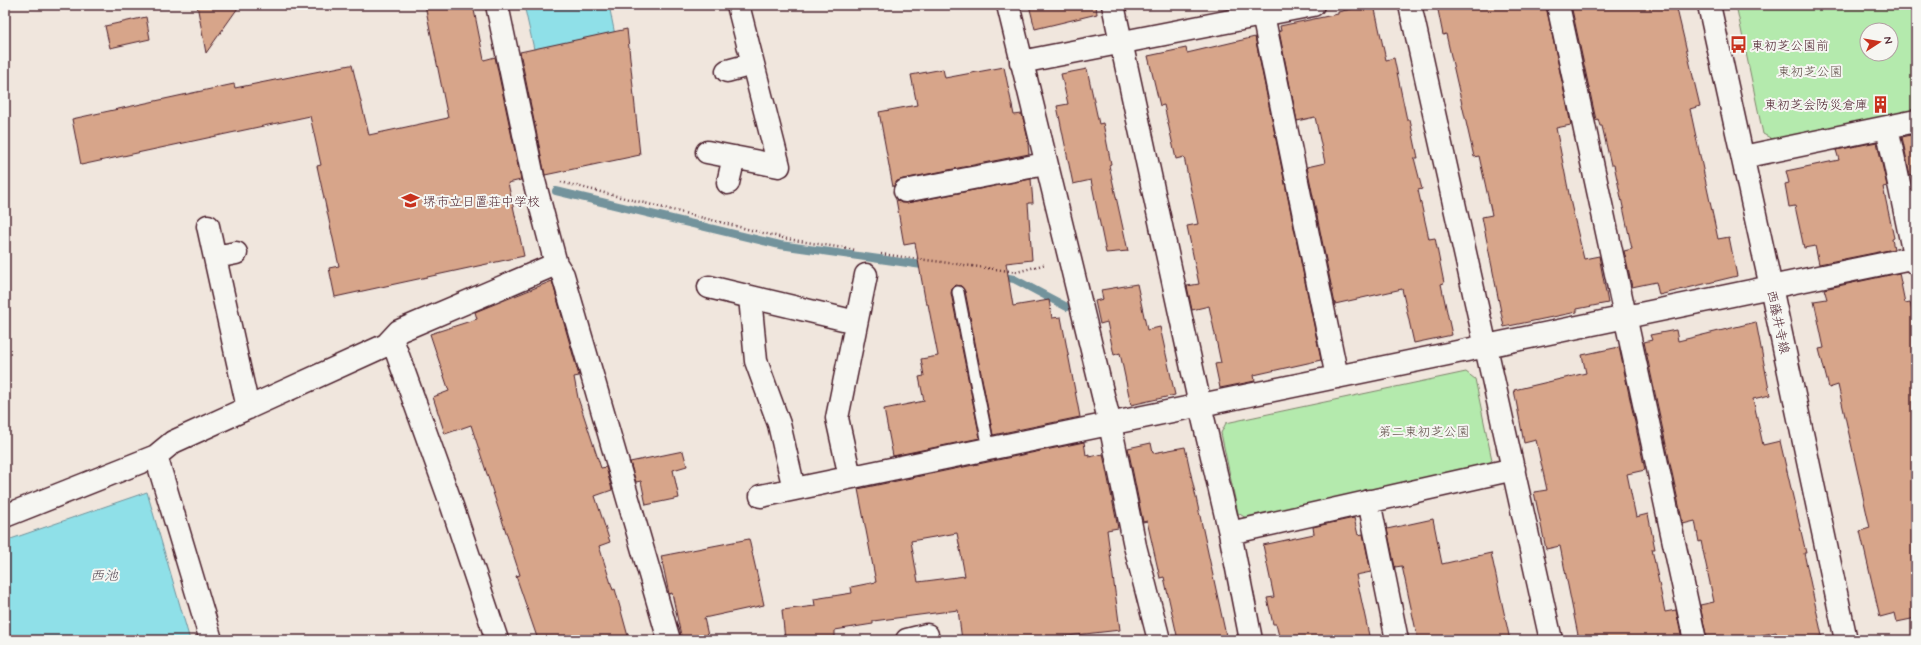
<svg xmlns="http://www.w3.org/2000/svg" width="1921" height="645" font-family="Mynerve,'Klee One',sans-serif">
  <rect width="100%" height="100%" fill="#f0e6dd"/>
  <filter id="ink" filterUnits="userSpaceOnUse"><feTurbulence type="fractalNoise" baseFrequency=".025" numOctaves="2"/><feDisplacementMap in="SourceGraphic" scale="8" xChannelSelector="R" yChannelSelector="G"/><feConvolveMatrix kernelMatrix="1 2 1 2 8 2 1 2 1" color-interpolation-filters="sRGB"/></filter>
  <g filter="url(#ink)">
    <path fill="#b4eaad" stroke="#7f846c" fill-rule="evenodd" d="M1736,5H1916V112L1776,141L1763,134ZM1867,30H1891V54H1867Z
      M1466,372L1475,379L1492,460L1486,468L1246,518L1238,513L1221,433L1226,423Z"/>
    <path fill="#8fe0e8" stroke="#73939c" d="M524,5H609L617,45L553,133Z
      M147,492L190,640H5V541Z"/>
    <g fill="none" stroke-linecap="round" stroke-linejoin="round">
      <path stroke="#73939c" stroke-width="8" d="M556,191L780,245L929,266
        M998,276L1014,279L1067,307"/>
    </g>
    <path fill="#d7a58a" stroke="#4a1f2b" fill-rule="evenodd" d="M197,5H240L206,53Z
      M425,5H473L484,60L495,57L521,180L508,183L524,256L335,297L329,268L339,266L317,166L321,165L310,116L81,165L72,119L234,84L235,88L350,65H352L369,135L448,118Z
      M1029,5H1096L1097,14L1035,29Z
      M1368,5H1374L1386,60L1394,58L1407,120H1410L1418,158H1414L1422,189L1418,190L1429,239L1435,238L1444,283L1441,284L1452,335L1414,343L1402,289L1335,304L1307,167L1325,163L1315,117L1297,121L1279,31H1281L1280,26L1338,14V12Z
      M1437,5H1546L1571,125L1556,128L1571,204L1584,259L1599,256L1608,303L1577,309V312L1504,327L1482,217L1492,215L1479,156L1474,157L1446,34L1443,35Z
      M1571,5H1676L1700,106L1690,109L1718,239L1729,237L1737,276L1659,295L1656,282L1632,287L1624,251L1632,249L1614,165H1611L1602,126H1600L1598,119L1596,120Z
      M146,17L150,39L110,48L105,26Z
      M627,29L640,155L545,175L520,52Z
      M1255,37L1321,360L1254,375L1255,381L1220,388L1215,364L1221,363L1209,306L1192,310L1187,286L1199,284L1187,226L1198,224L1184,157L1176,159L1164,105L1160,106L1148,56L1186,48L1187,53Z
      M1004,67L1014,115L1022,114L1027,135L1029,154L903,179L897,181L893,187L879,112L917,105L911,75L943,69L945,78Z
      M1087,69L1099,124L1103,123L1111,164L1109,165L1128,251L1106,253L1091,180L1073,184L1057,106L1068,104L1061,74Z
      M1916,134V174L1910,175L1902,137Z
      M1877,142L1887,186L1883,187L1894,238L1892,239L1894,249L1819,264L1815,246L1804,248L1795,206L1789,207L1785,184L1789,183L1786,171L1839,160L1836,150Z
      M1031,179L1033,203H1028L1032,260L1006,263L1013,306L1049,300L1052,318L1061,317L1080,417L993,435L965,291L961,286L956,285L952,289L951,293L980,438L893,456L884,409L924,401L919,377L924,376L921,359L938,356L928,304H926L915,243L904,245L896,199L901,203H907Z
      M1899,273L1905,303L1910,302L1916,331V618L1897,622L1895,613L1880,617L1860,531L1870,528L1838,385L1829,388L1819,349L1824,348L1814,301L1827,299L1824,289Z
      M552,281L579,376L574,377L578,398L601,468L606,467L612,490L595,496L610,542L599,546L613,590L615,589L629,640H538L516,576L520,575L471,425L445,434L433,397L449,391L430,334L477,319L475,312Z
      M1137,284L1147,330L1160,327L1175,395L1131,405L1120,353L1114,355L1107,322L1100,324L1095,301L1103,299L1101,290Z
      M1756,322L1770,395L1753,399L1763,445L1780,441L1806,553H1804L1822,636L1802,640H1778L1776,632L1739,640H1707L1700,605L1714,602L1701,541L1699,542L1695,521L1683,524L1644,342L1652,340L1650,335L1676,330L1678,341Z
      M1619,347L1645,470L1627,474L1636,517L1648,514L1655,549H1652L1665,612L1676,610L1682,640H1579L1560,546L1546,549L1534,492L1547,490L1536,440L1524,443L1514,390L1586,373L1582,355Z
      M1084,442L1086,455L1089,454V457L1103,454L1118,528L1107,530L1120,630L1050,638V640H962L958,610L873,621V624L835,630V637L807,640H785L782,610L815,606L814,599L852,593L851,587L876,582L858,489ZM957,533L965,576L918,582L911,541Z
      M1151,443L1153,453L1185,447L1227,640H1178L1164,577L1160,578L1147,521L1143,522L1128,448Z
      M683,451L687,466L673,470L679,498L646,505L641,481L636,482L630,462Z
      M1354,518L1358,535L1363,534L1371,572L1356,575L1370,640H1280L1276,624H1273L1267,598L1274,597L1263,545L1314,534L1313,527Z
      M1433,519L1442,564L1491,553L1510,640H1418L1402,566L1395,567L1387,529Z
      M749,539L764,605L704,618L709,640H682L672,593L669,594L661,556Z"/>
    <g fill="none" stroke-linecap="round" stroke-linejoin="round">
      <defs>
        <path id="lane" d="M958,292L989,449"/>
        <path id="street" d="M1008,5L1110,424L1135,546L1159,640
          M1113,5L1200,405L1230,533L1251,640
          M1261,5L1337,377
          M1410,5L1551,640
          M1558,5L1695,640
          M727,71L753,64
          M1887,127L1916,264
          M707,152L779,166L738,5
          M1743,157L1916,121
          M728,183L734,157
          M905,191L1045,164
          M208,226L248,408
          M216,257L236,253
          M556,264L563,275L669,640
          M709,287L856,322
          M750,297L756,361L779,424L794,489
          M392,339L452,506L497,640
          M156,456L211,640
          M850,477L837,418L866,275
          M761,496L1916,257
          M1369,501L1397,640
          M5,516L156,456L173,442L386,345L399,331L556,264L533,177L497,5
          M1230,533L1514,469
          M907,640L927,635"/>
        <path id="secondary" d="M1709,5L1771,287L1846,640
          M1021,62L1313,5"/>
      </defs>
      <use href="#lane" stroke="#4a1f2b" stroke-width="14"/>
      <use href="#street" stroke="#4a1f2b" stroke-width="25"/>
      <use href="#secondary" stroke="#4a1f2b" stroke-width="25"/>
      <path stroke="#4a1f2b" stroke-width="2.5" stroke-dasharray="1 3" stroke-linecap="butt" d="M561,182L787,239L856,250
        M881,254L1017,272L1046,264"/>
      <use href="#lane" stroke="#f6f6f2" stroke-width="11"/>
      <use href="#street" stroke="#f6f6f2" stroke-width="22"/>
      <use href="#secondary" stroke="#f6f6f2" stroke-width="22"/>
    </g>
  </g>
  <defs>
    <symbol id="bus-bare" viewBox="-9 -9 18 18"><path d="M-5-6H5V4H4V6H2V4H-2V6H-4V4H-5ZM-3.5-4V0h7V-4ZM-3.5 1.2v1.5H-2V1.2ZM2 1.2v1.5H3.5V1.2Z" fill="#c8321e" stroke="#f6f6f2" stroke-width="2.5" paint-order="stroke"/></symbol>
    <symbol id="building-bare" viewBox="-9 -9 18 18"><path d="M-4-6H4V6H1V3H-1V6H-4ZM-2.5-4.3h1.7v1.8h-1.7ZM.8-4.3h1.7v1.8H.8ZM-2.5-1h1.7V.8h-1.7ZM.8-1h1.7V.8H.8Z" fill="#c8321e" stroke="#f6f6f2" stroke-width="2.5" paint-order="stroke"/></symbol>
    <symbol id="school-bare" viewBox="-9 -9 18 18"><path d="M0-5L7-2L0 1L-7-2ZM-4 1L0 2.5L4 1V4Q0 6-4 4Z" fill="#c8321e" stroke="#f6f6f2" stroke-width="2.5" paint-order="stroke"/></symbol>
  </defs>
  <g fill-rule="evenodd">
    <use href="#bus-bare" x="1726" y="32" width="25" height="25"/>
    <use href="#building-bare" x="1868" y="92" width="25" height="25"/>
    <use href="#school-bare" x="398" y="188" width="25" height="25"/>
  </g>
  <g text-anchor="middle" stroke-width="4" stroke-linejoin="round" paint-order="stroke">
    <g font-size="13" fill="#4a1f2b" stroke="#f6f6f2" text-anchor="start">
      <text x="1751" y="50">東初芝公園前</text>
      <text x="1868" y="109" text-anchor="end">東初芝会防災倉庫</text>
      <text x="423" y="206">堺市立日置荘中学校</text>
    </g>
    <g font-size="13" fill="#64524c" stroke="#f6f6f2">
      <text x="1810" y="76">東初芝公園</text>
      <text x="1424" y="436">第二東初芝公園</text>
    </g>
    <g font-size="13" fill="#4a1f2b" stroke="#f6f6f2">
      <text transform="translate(1779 322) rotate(78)" y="5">西藤井寺線</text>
    </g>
    <g font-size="14" font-style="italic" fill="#5b4f5a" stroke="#f6f6f2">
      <text x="104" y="580">西池</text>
    </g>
  </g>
  <rect width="1921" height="645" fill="none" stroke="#f6f6f2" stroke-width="20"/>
  <rect x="10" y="10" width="1901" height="625" fill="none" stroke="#4a1f2b" stroke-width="1.5" filter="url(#ink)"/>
  <g transform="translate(1879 42) rotate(78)"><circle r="19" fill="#f6f6f2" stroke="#b1a0a2"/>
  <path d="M0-3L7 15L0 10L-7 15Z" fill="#c8321e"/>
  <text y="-6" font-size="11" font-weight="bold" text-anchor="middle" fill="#4a1f2b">N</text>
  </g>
</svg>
